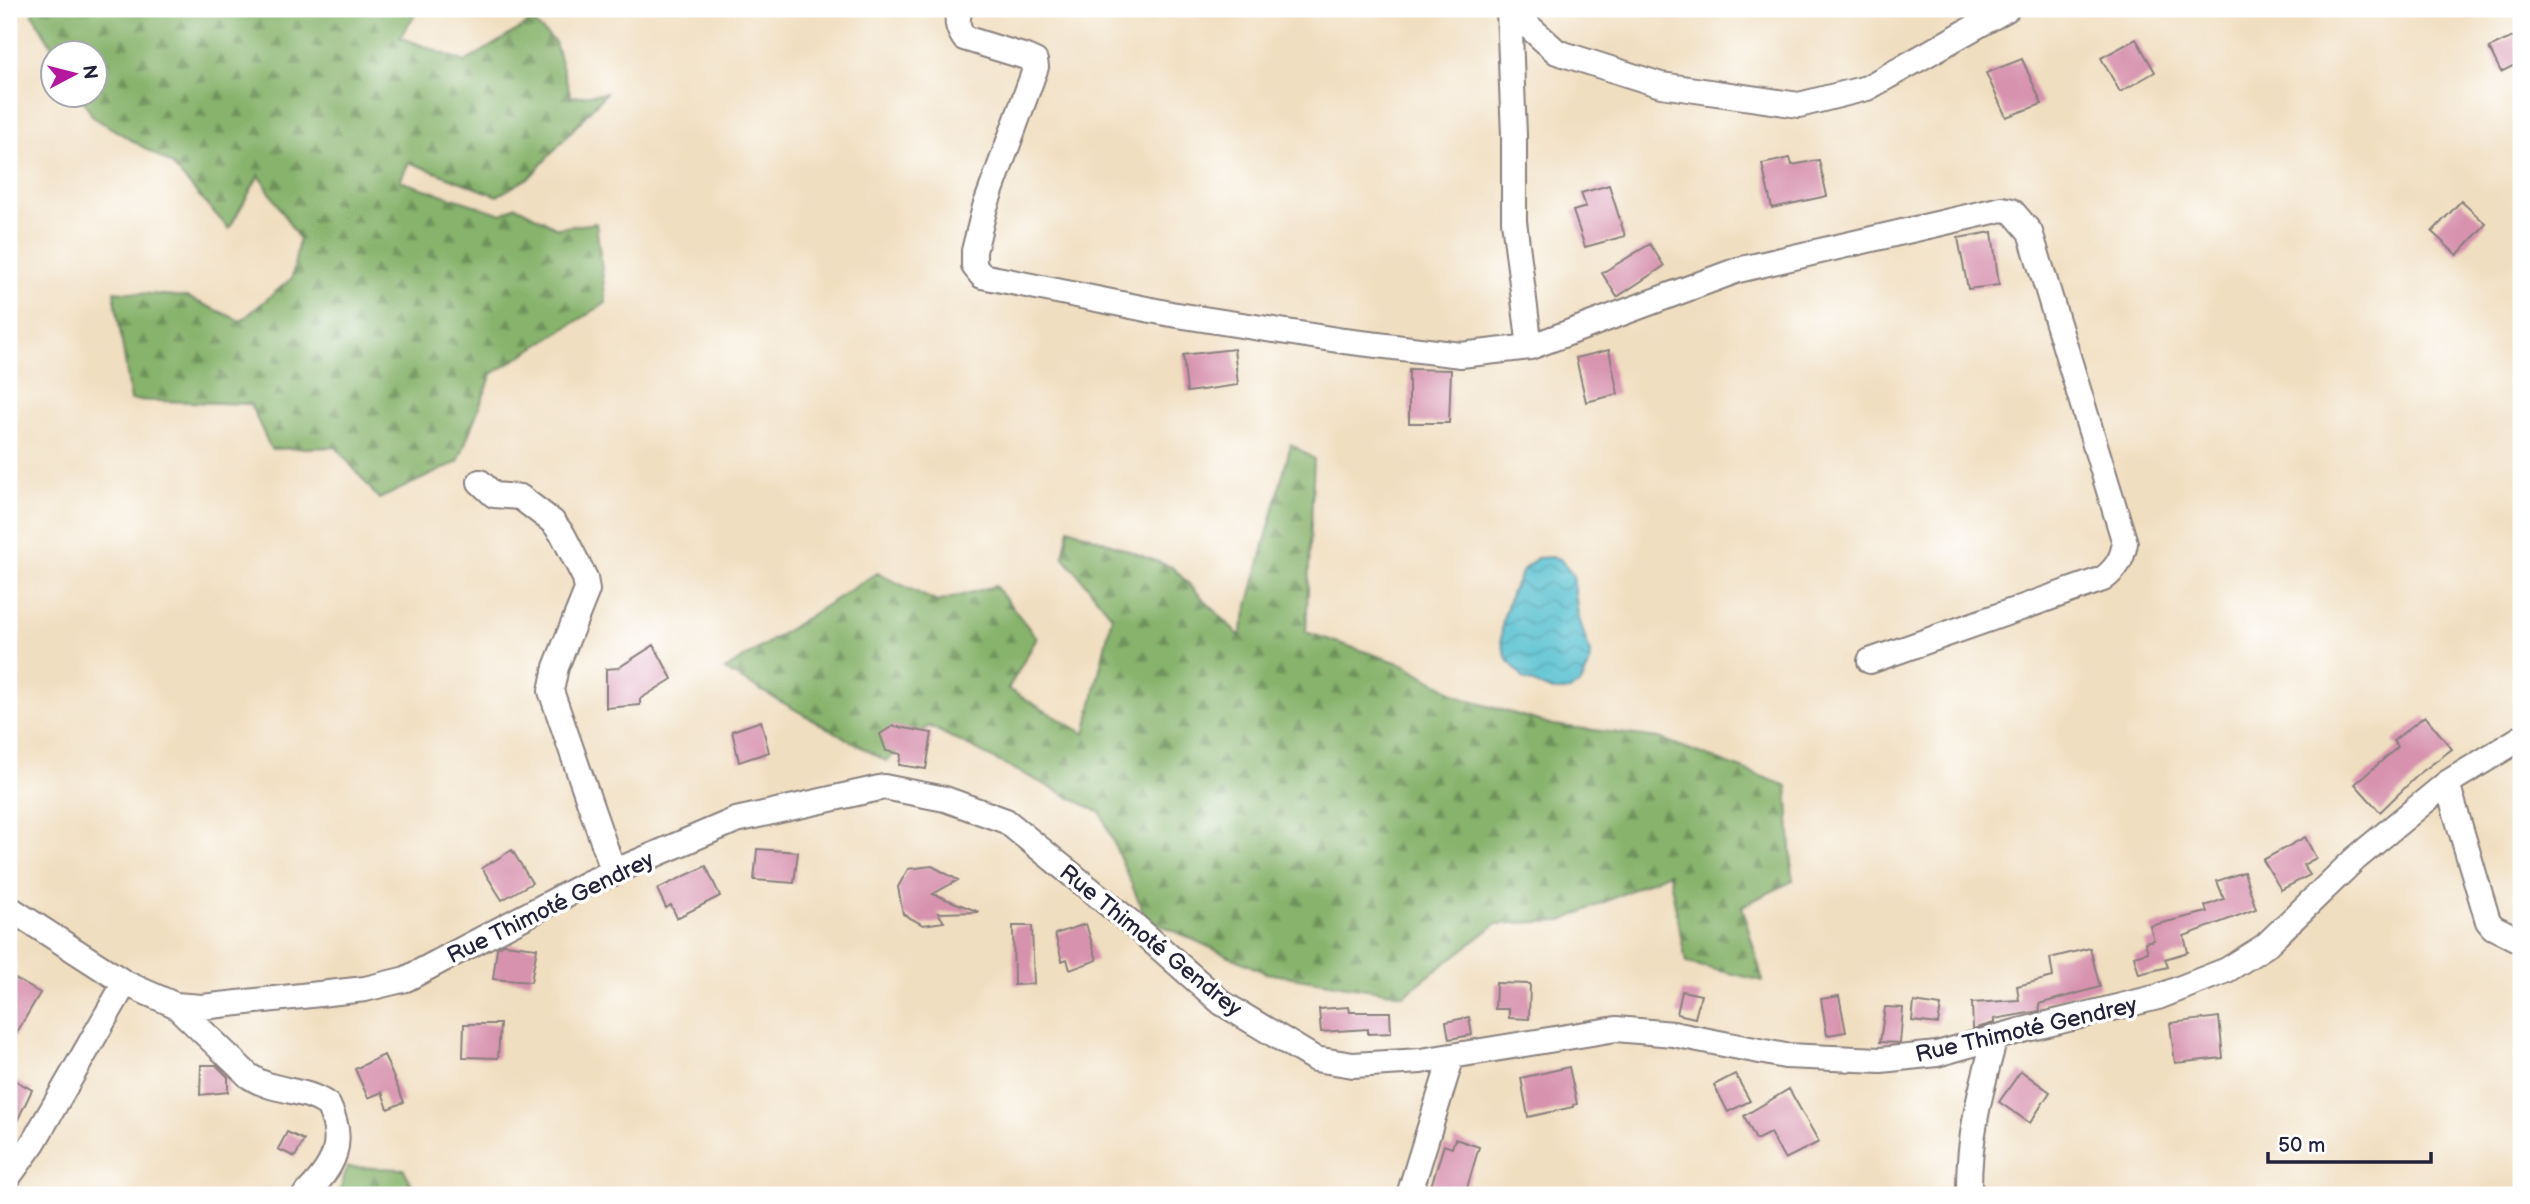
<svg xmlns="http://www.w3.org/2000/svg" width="2530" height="1204" font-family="'Balsamiq Sans',sans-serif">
  <defs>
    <pattern id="forest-firs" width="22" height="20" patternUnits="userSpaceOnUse" patternTransform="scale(1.75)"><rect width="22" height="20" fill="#87b36c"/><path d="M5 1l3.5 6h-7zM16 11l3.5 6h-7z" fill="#6e915a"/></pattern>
    <pattern id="water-waves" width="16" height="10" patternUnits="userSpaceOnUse" patternTransform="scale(1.75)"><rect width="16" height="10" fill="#53bfcf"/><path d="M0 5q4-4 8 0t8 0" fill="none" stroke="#449ba9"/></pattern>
  </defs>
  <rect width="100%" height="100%" fill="#fff"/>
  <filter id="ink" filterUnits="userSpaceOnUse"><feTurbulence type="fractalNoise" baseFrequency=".0143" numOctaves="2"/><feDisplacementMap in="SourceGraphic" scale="14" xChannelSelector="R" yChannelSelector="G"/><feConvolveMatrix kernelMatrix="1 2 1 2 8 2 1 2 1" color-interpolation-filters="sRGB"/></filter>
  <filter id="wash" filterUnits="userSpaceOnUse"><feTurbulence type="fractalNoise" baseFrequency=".00686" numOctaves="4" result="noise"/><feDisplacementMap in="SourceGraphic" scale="28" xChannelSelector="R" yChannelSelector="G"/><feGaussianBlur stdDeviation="1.57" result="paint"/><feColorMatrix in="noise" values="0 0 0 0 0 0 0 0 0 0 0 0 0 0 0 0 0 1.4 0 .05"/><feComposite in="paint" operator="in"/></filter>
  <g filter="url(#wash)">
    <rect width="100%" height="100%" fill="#f0dec0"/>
    <path fill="url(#forest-firs)" stroke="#546a54" stroke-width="2" d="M37,9H419L400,37L465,62L532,21L555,42L571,97L606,93L530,177L497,196L409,162L400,181L502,214L516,206L557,228L596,223L606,303L492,374L458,462L379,499L336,447L271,449L250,404L131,400L114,291L187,297L241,321L292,278L299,239L259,175L229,229L171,164L93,117L80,95L94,94V52H55L32,13Z
      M1291,444L1314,459L1306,632L1405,665L1464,699L1553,725L1659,738L1787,786L1793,881L1742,906L1763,981L1686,963L1669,873L1562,921L1496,924L1404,995L1266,973L1146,918L1101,813L929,726L886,761L725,670L877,573L937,602L995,586L1037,638L1008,689L1085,734L1112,616L1063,556L1069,528L1172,567L1240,636Z
      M347,1167L404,1169L416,1195H339Z"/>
    <path fill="url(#water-waves)" stroke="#3a7085" stroke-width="2" d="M1552,557L1560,559L1573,576L1578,615L1590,653L1589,666L1581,683L1568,691H1552L1524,679L1507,659L1501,640L1503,619L1512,591L1524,569L1537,558Z"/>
    <g id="blocks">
      <path fill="#d792ad" d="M2521,33V62L2501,72L2489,48Z
        M2136,39L2155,72L2120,92L2101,58Z
        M2022,59L2042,104L2006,117L1986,73Z
        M1790,158L1792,165L1819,160L1827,196L1772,208L1762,164Z
        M1609,185L1625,236L1585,247L1573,211L1586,207L1581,193Z
        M2461,201L2486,224L2457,255L2432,232Z
        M1992,232L1999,285L1968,289L1958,238Z
        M1650,244L1664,266L1617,297L1602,273Z
        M1234,349L1238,385L1187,392L1183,355Z
        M1609,350L1618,394L1586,402L1576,358Z
        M1409,369L1451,370L1449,423H1409Z
        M654,645L672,679L640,699V705L606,708V669L618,668Z
        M2425,716L2452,749L2419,774L2380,812L2355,784L2398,747L2393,741Z
        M761,721L769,752L739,762L732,731Z
        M893,726L932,733L926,769L899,765L901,754L886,751L880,734Z
        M2305,837L2316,858L2303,865L2310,875L2281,890L2263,860Z
        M757,849L798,852L794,883L754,880Z
        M512,850L532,883L502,900L482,868Z
        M706,866L720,896L677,918L671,905L666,908L657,889Z
        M932,866L958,880L933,894L979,912L938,913L944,922L923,925L903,914L898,887L908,869Z
        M2244,872L2256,909L2184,936L2188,952L2165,959L2168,967L2139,974L2134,956L2148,952L2145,942L2154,940L2150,926L2207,912L2205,906L2224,899L2217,881Z
        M1086,924L1097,960L1070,970L1067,959L1062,961L1055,934Z
        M1013,926H1032L1034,984L1014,985Z
        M504,944L537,948L531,982L493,979L497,948Z
        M2090,948L2100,987L2039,1004L2040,1011L1994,1019V1023L1973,1029L1972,1003L2019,1000L2017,986L2053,977L2050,958Z
        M9,975L40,993L9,1046Z
        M1496,983L1530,984L1529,1019L1509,1018V1009H1495Z
        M1682,991L1701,995L1695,1018L1677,1014Z
        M1839,996L1846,1032L1827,1035L1821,999Z
        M1914,1002L1941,1006L1938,1024L1912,1021Z
        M1349,1007L1350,1012H1390L1391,1033L1368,1034V1029L1321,1032L1319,1009Z
        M1885,1007L1903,1008L1900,1043L1880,1042Z
        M1469,1017L1472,1035L1449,1039L1446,1022Z
        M2219,1017L2223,1058L2175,1063L2170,1023Z
        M464,1024H500L498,1058L463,1057Z
        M384,1055L404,1102L388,1109L382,1092L368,1098L355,1069Z
        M201,1065H216L228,1077V1092L200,1095Z
        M1569,1067L1577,1104L1573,1105V1107L1528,1117L1521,1078Z
        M2021,1071L2050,1092L2030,1123L1999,1102Z
        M1735,1074L1750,1101L1728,1112L1714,1085Z
        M9,1077L32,1090L9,1138Z
        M1789,1089L1819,1142L1785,1159L1770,1133L1756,1140L1744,1116Z
        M287,1132L304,1140L295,1157L278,1149Z
        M1455,1139L1479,1147L1465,1195L1431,1186L1444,1145L1452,1148Z"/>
    </g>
  </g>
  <g filter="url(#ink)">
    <use href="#blocks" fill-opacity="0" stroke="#89807e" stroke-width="2"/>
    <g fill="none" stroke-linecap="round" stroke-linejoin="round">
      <defs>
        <path id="minor" d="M960,9C956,21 957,27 964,38L1026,57L1035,61L1036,67L985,207L974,251V266L982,276L1171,314L1344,341L1461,355L1530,347L1738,270L2002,209L2012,211L2030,232L2125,543C2122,560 2116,569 2103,579L1870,661
          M1509,9L1514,136V221L1530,347
          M1520,9L1526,24L1557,52L1661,85L1799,105L1867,88L2007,9
          M480,482L494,495L520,497L553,522L563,535L585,578L587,590L556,667L551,691L614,873
          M2447,783L2488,921L2493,927L2521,941
          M9,908L125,983L175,1005L202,1007L365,989L406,979L588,883L736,820L884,787L945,799L1006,821L1135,926L1222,1003L1315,1059L1353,1065L1421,1061L1616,1029L1673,1034L1785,1056L1881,1060L1937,1054L2019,1031L2158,997L2227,970L2265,946L2355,859L2447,783L2521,738
          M175,1005L249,1076C276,1094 303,1087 328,1105C347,1143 333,1168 305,1195
          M9,1176L33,1143L125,983
          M1409,1195L1452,1056
          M1969,1195C1968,1138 1980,1092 1995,1038"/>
      </defs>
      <use href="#minor" stroke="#89807e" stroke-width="28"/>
      <use href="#minor" stroke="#fff" stroke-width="24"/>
    </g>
  </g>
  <g text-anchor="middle" stroke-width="7" stroke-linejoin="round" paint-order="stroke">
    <g font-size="23" fill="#22223b" stroke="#fff">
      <text transform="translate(550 907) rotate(-26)" y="8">Rue Thimoté Gendrey</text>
      <text transform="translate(1151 940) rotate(39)" y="8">Rue Thimoté Gendrey</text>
      <text transform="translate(2026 1029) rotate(-13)" y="8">Rue Thimoté Gendrey</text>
    </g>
  </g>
  <rect width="2530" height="1204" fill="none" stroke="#fff" stroke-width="35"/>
  <g transform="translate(74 74) rotate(83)"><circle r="33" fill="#ffffff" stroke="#a7a7b1" stroke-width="2"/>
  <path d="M0-5L12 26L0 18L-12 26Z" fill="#b5179e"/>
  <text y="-10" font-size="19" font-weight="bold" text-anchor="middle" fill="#22223b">N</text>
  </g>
  <path d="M2268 1152v10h163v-10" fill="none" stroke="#22223b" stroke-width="3.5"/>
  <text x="2278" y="1152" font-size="21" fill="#22223b" stroke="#ffffff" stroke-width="5" paint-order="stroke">50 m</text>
</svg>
